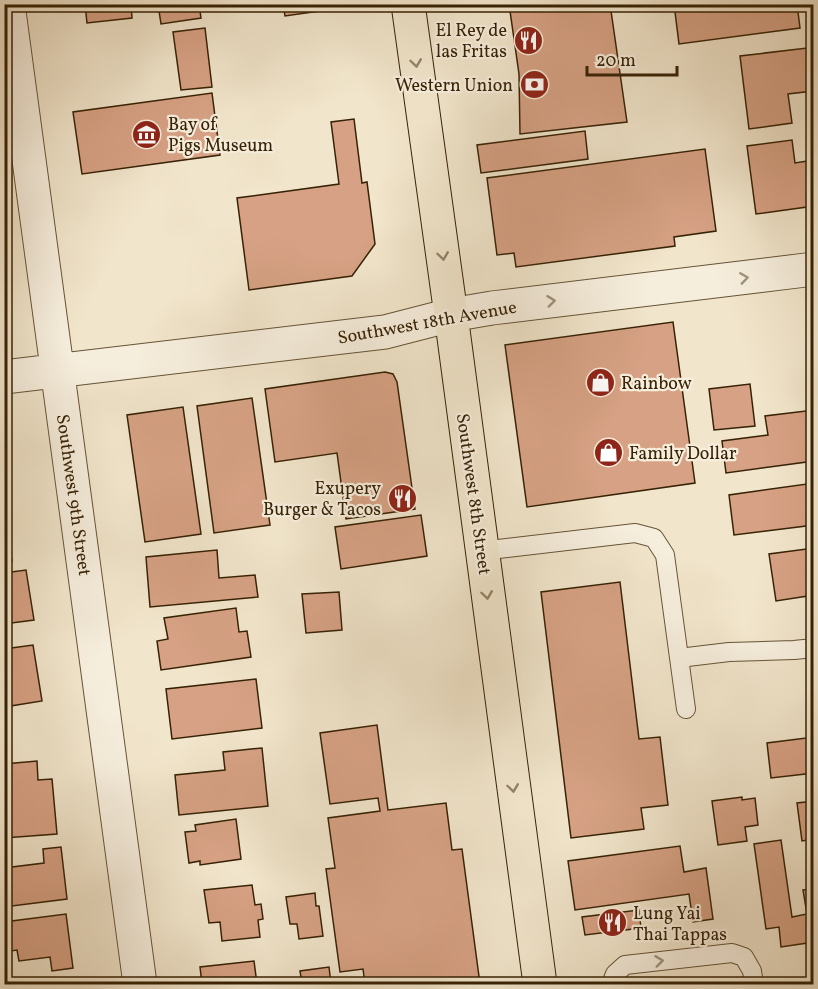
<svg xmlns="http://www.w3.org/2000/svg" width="818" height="989" font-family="Vollkorn,serif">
  <rect width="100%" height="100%" fill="#f1e5cb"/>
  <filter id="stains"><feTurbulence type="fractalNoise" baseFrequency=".00333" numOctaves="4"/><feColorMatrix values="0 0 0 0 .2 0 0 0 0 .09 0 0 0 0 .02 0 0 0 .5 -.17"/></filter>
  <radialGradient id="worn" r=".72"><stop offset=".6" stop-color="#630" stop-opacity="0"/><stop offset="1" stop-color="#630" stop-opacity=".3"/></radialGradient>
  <path fill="#d6a184" stroke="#372205" stroke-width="1.5" d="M85,4H131L132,18L87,23Z
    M158,4H199L201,18L161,24Z
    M283,4H355V6L285,16Z
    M509,4H610L627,122L520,134L519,74Z
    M674,4H797L800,28L679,44Z
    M205,28L212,87L181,90L173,32Z
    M807,48L813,91L788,94L792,123L749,129L740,56Z
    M212,93L220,155L82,174L73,112Z
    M354,119L362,183L367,182L375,244L352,276L249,290L237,198L339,184L331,122Z
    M585,131L588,159L481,173L477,145Z
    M792,140L795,163L814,160V206L756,214L747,146Z
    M705,149L716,231L674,237L675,246L516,267L514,253L497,255L487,178Z
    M673,322L695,483L527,507L505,345Z
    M385,372L393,374L397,382L415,509L346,519L337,453L275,462L265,389Z
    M750,384L755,426L714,430L709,389Z
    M252,398L270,525L214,533L197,406Z
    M183,407L201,534L145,542L127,415Z
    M814,410V461L726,473L722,441L768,435L765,416Z
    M814,483V525L734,535L729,495Z
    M4,510L12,561L4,562Z
    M421,515L427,556L341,569L335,527Z
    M814,548V595L776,601L769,554Z
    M217,550L219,578L255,575L258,597L150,607L146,557Z
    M26,570L34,620L4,624V573Z
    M620,582L639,739L660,737L668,805L641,808L644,829L571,838L541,592Z
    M339,592L342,630L306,633L302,594Z
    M236,608L239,632L247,631L251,657L161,670L157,641L168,639L164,618Z
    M33,645L42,701L4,707V649Z
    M256,679L262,728L172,739L166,689Z
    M377,725L388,810L446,803L452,850L462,849L480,984H365L363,969L340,972L326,869L335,868L328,818L380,811L378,798L330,804L320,733Z
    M814,737V773L771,778L767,743Z
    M262,748L268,806L179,815L175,775L225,770L223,752Z
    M37,761L38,780L52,779L57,834L4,838V764Z
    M742,797V800L755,798L758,825L745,827L747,841L718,845L712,801Z
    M814,801V839L802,841L797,803Z
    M236,819L241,859L200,865V861L189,863L185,832L196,831L195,825Z
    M781,840L792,917L807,914L803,890L814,889V942L781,947L779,927L766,929L754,844Z
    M680,846L684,872L706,868L713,919L693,922L689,894L575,910L568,861Z
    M61,847L67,899L4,907V868L44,863L43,849Z
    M252,885L255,905L261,904L263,919L258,920L260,937L222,941L220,922L209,923L204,890Z
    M315,893L316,906H319L323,936L299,939L297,924H290L286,897Z
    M639,910L641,928L585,935L582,917Z
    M66,914L73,968L52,971L50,957L19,961L17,950L4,952V922Z
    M254,961L257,984H202L200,967Z
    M329,967L331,984H302L300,971Z"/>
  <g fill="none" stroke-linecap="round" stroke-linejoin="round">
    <defs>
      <path id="lane" d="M481,551L635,533L654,538L665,555L686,709
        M679,658L729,652L794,650L814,648
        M611,984L615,974L625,965L732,953L744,957L752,971L754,984"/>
      <path id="street" d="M8,4L140,984
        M4,377L385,332L451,315L492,308L814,269"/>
      <path id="primary" d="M408,4L451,315L540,984"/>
    </defs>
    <use href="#lane" stroke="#665336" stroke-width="20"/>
    <use href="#street" stroke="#665336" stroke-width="35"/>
    <use href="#primary" stroke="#372205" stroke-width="35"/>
    <use href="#lane" stroke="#f6eedd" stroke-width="18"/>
    <use href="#street" stroke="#f6eedd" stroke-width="33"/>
    <use href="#primary" stroke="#f1e5cb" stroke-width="33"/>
  </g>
  <defs><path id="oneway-chevron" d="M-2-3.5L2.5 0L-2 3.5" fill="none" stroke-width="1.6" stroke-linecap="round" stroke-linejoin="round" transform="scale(1.5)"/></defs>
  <g stroke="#948468">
    <use href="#oneway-chevron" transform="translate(416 63) rotate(82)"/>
    <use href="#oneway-chevron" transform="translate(443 256) rotate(82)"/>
    <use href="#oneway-chevron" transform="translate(487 595) rotate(82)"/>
    <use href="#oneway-chevron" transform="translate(513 788) rotate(82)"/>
  </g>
  <g stroke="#a0927c">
    <use href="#oneway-chevron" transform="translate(744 278) rotate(-8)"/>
    <use href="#oneway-chevron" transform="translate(551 301) rotate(-7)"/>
    <use href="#oneway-chevron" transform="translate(659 961) rotate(-7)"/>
  </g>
  <defs>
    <symbol id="restaurant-disc" viewBox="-11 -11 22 22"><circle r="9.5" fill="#8f2418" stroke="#f6eedd"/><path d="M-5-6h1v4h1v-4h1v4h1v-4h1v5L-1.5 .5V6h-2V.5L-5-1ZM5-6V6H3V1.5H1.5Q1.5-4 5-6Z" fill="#fff"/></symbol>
    <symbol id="bank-disc" viewBox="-11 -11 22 22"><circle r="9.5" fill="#8f2418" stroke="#f6eedd"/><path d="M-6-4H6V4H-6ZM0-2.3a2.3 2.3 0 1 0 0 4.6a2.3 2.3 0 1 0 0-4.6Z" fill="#fff"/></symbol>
    <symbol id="museum-disc" viewBox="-11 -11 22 22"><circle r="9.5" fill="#8f2418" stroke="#f6eedd"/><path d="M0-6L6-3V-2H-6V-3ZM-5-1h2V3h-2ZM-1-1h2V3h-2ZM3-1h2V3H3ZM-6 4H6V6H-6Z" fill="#fff"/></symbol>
    <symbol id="shop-disc" viewBox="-11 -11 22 22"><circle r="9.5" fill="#8f2418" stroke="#f6eedd"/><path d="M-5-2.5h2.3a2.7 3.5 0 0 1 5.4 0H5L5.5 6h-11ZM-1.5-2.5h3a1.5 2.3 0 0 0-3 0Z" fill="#fff"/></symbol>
  </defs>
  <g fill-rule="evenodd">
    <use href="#restaurant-disc" x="512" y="24" width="33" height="33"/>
    <use href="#bank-disc" x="518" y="68" width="33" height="33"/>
    <use href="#museum-disc" x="130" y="118" width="33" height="33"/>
    <use href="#shop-disc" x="584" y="366" width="33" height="33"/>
    <use href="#shop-disc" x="592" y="436" width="33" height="33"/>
    <use href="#restaurant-disc" x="386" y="482" width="33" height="33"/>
    <use href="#restaurant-disc" x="596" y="906" width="33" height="33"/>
  </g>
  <g text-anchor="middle" stroke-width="4.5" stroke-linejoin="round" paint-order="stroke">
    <g font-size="18" fill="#372205" stroke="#f6eedd" text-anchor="start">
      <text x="507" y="36" text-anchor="end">El Rey de<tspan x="507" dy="21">las Fritas</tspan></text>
      <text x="513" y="91" text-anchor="end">Western Union</text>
      <text x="168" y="130">Bay of<tspan x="168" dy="21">Pigs Museum</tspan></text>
      <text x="621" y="389">Rainbow</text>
      <text x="629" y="459">Family Dollar</text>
      <text x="381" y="494" text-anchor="end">Exupery<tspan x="381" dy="21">Burger &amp; Tacos</tspan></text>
      <text x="633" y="919">Lung Yai<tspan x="633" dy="21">Thai Tappas</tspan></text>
    </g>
    <g font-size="18" fill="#372205" stroke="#f6eedd">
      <text transform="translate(427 322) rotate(-10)" y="6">Southwest 18th Avenue</text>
      <text transform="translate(474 494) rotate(82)" y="6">Southwest 8th Street</text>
      <text transform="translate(74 495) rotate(82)" y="6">Southwest 9th Street</text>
    </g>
  </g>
  <rect width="818" height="989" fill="none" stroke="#f1e5cb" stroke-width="24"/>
  <rect x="6" y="6" width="806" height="977" fill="none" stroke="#372205" stroke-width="3"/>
  <rect x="12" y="12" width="794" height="965" fill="none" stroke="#372205" stroke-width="1.5"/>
  <path d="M587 66v9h90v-9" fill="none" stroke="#372205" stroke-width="3"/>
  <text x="596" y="66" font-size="18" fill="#372205" stroke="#f6eedd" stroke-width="4.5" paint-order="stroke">20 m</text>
  <rect width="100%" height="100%" filter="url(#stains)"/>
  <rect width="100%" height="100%" fill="url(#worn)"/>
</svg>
